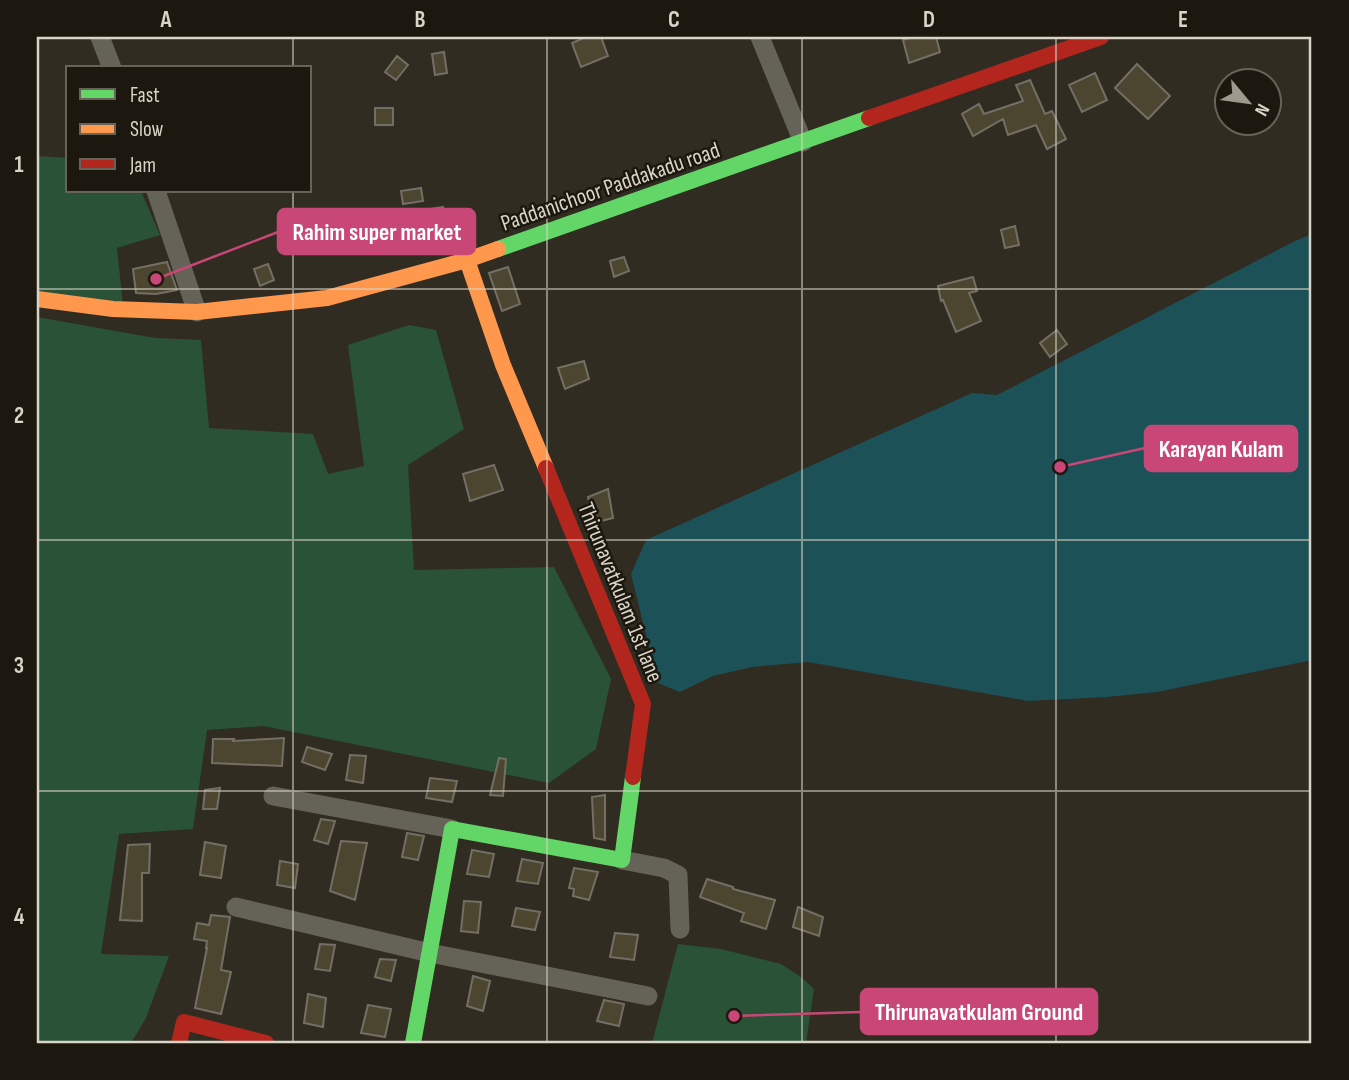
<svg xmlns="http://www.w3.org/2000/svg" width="1349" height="1080" font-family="'Sofia Sans Condensed',sans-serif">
  <rect width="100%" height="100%" fill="#312c21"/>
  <path fill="#2a5237" d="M37,156L68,158V191H141L160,235L117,248L123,305L37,296Z
    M37,317L155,338L201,340L209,428L313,434L328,474L364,466L348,345L409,325L436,330L464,429L408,465L414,570L554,567L611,679L596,749L549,783L263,726L207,730L193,829L119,834L101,954L169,956L146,1018L131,1043H37Z
    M678,944L721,949L781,964L801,977L814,989L806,1043H652Z"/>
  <path fill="#1d5158" d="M1312,234V660L1157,692L1107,697L1028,701L808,662L752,667L713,676L680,692L658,683L631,574L646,540L972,393L997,395L1295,241Z"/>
  <path fill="#4c4630" stroke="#736f65" stroke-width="2" d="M586,37H601L608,56L581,67L572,43Z
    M914,37H936L940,52L909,63L903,40Z
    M444,52L447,73L435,75L432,54Z
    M397,56L408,65L396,80L385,72Z
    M1137,64L1170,96L1148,119L1115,88Z
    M1095,73L1107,100L1082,112L1069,85Z
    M1030,80L1045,114L1052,111L1066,139L1047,149L1036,125L1008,135L1003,119L973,136L962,114L979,104L984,114L1023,101L1016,85Z
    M375,108H393V125H375Z
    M421,188L423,201L403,204L401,191Z
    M443,207L446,225L421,230L417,211Z
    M1015,226L1019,245L1005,248L1001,230Z
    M624,257L629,271L614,277L610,261Z
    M167,262L177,290L156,294L136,293L133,269Z
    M268,264L274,280L260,286L254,269Z
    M508,267L520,304L502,311L489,273Z
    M973,277L977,291L969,293L981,321L956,332L943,300L941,301L938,286Z
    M1057,330L1067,344L1050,357L1040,343Z
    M584,361L589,379L565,389L558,368Z
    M494,465L503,490L470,501L463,474Z
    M608,489L613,518L593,523L588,497Z
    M284,738L282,766L212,763L213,739H234L233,741Z
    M307,747L332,754L325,770L302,762Z
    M350,755L366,756L363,783L346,780Z
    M499,758L506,759L503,796L490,795Z
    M430,778L457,781L452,802L426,798Z
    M220,788L217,809H203L205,790Z
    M605,795V840L594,838L592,797Z
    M321,819L335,821L328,844L314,840Z
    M407,833L424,836L418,860L402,857Z
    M341,841L367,843L355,900L330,891Z
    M205,842L226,846L221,878L200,875Z
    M150,844L149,873H142V921L120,920L128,845Z
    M472,850L494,854L489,877L467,874Z
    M522,859L543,863L538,884L517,881Z
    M280,861L298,864L295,888L277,885Z
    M574,868L598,872L589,900L573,896L574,889L569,888Z
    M707,879L733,887V889L775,900L766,929L741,921L744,913L700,897Z
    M464,901L481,902L478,933L461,931Z
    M798,907L823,917L819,936L793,927Z
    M516,908L540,912L535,930L512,926Z
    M211,915L230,917L221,970L231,972L221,1014L195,1008L207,948H206L207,941L194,939L197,923L209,925Z
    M615,933L638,935L634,960L610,957Z
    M320,944L335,945L330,971L315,969Z
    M380,959L396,960L391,981L375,977Z
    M473,976L490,981L483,1011L467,1006Z
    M308,994L326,998L323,1027L304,1023Z
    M604,1000L624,1004L619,1026L597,1021Z
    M368,1005L391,1009L385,1037L361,1033Z"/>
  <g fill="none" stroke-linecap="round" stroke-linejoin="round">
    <path stroke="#656258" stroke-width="19" d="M100,37L112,68
      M760,37L803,142
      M156,191L197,312
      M273,796L452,829
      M622,860L664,868L678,875L680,929
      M236,907L430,953L648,996"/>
    <path stroke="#63d668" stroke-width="16" d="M498,249L869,118
      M413,1043L452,829L622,860L633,777"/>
    <path stroke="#ff974d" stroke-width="16" d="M467,260L503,365L546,468
      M37,299L113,309L197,312L327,298L467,260L498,249"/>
    <path stroke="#b3261e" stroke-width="16" d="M869,118L1101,37
      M546,468L643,704L633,777
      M179,1043L184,1022L266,1043"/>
  </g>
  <path fill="none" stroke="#d9d4c7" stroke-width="2" stroke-opacity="0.55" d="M293,37V68M547,37V1043M802,37V1043M1056,37V1043M293,191V1043M37,289H1312M37,540H1312M37,791H1312"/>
  <g text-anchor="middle" stroke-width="5" stroke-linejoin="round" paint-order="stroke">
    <g font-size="23" fill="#d9d4c7" stroke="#1c180f">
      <text transform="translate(610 186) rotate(-19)" y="8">Paddanichoor Paddakadu road</text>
      <text transform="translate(621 592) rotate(68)" y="8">Thirunavatkulam 1st lane</text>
    </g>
  </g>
  <path fill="none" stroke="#c84776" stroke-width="2.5" d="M156 279L278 232M1060 467L1145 448M734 1016L861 1012"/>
  <g fill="#c84776" stroke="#1c180f" stroke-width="2.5">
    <circle cx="156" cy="279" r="7"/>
    <circle cx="1060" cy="467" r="7"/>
    <circle cx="734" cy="1016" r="7"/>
  </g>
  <g fill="#c84776" stroke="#c84776" stroke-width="2.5">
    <rect x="278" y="209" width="197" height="45" rx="7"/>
    <rect x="1145" y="426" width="152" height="45" rx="7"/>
    <rect x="861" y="989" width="236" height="45" rx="7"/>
  </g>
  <g font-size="24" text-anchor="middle" font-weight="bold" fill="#fff">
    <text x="377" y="240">Rahim super market</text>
    <text x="1221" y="457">Karayan Kulam</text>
    <text x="979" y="1020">Thirunavatkulam Ground</text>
  </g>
  <rect width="1349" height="1080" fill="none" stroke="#1c180f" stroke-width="77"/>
  <rect x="66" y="66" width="245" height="126" fill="#1c180f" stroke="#686359" stroke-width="2"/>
  <rect x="80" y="89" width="35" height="10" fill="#63d668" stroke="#686359" stroke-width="2"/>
  <text x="130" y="102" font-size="21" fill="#d9d4c7">Fast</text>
  <rect x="80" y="124" width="35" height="10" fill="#ff974d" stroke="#686359" stroke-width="2"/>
  <text x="130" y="136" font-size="21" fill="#d9d4c7">Slow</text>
  <rect x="80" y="159" width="35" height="10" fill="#b3261e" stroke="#686359" stroke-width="2"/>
  <text x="130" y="172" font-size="21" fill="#d9d4c7">Jam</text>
  <g transform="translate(1248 102) rotate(119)"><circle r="33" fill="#1c180f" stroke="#686359" stroke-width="2"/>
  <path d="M0-5L12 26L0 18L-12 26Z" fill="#9e998d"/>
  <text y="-10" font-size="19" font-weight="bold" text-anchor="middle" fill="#d9d4c7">N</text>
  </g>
  <rect x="38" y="38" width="1272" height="1004" fill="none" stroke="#d9d4c7" stroke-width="2.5"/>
  <g font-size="23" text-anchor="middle" font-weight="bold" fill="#d9d4c7">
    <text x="166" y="27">A</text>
    <text x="420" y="27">B</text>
    <text x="674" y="27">C</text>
    <text x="929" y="27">D</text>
    <text x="1183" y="27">E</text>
    <text x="19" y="172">1</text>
    <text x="19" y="423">2</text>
    <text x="19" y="673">3</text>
    <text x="19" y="924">4</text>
  </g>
</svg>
